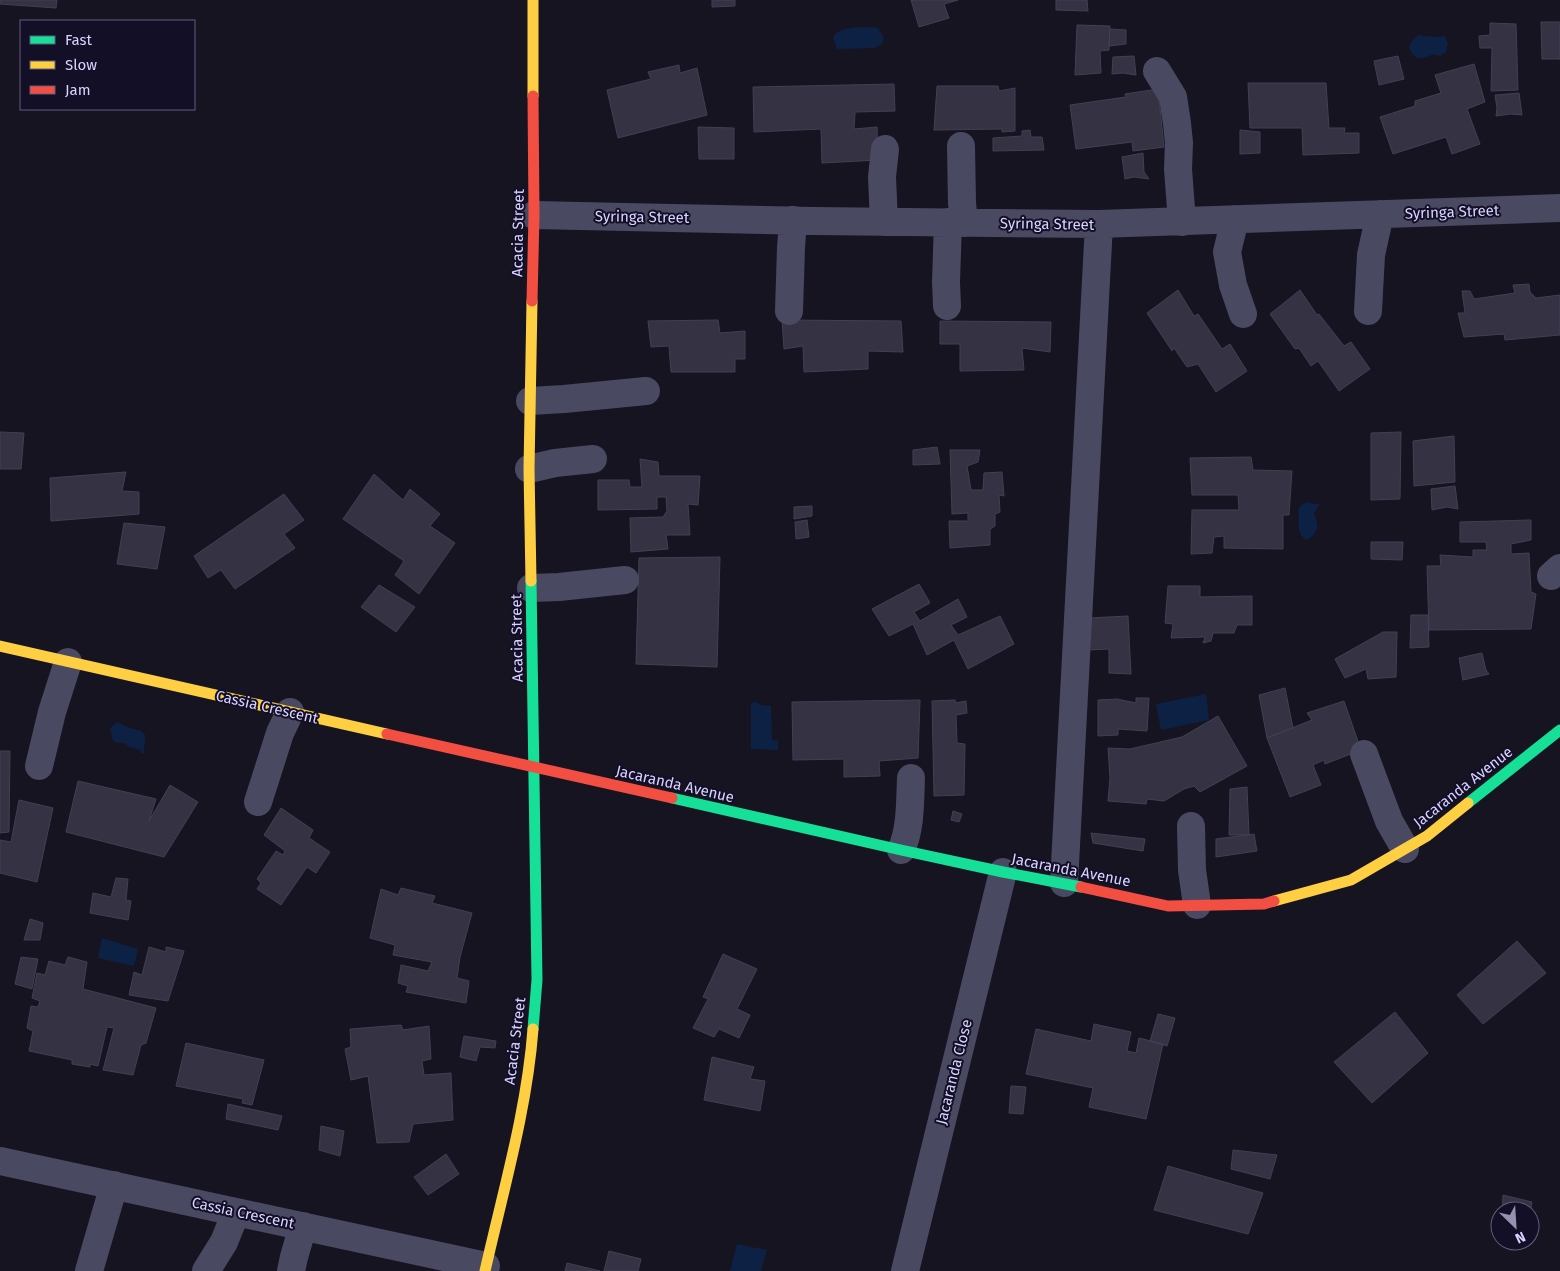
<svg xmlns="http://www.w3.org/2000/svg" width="1560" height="1271" font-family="'Fira Sans',sans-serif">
  <rect width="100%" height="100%" fill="#161421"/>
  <path fill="#0d2144" d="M874,27L878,28L884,38L882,44L875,48L837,49L833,37C840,25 861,28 874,27Z
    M1418,35L1435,37L1445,36L1448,44L1446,52L1440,56L1433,54C1421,60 1414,61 1409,47L1412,41Z
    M1307,502L1314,504H1320L1314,513C1319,527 1320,532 1306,540C1294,531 1301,523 1298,510L1301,505Z
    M1206,694L1209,720L1161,730L1156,704Z
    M757,702L761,705L771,706L772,740L778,741V750L751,749V703Z
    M117,722L127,727L141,731L145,735L144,753L142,754L140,750L129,747L125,743H117L113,741L110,729Z
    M102,938L138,949L134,966L98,958Z
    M737,1244L767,1250L761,1271H730Z"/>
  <path fill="#343243" stroke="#433f54" d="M0,0H57L56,8L0,4Z
    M712,0H735V6L712,7Z
    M911,0H958L944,4L949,18L919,27Z
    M1056,0H1087L1088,11L1056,10Z
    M1541,22H1560V59H1542Z
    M1490,23L1516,24L1518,90L1491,91L1492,48H1480L1479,36L1490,35Z
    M1077,25L1110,26L1109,50L1100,51L1101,73L1075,75Z
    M1110,29L1126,30V44L1109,46Z
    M1134,56L1136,75L1123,73L1112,74L1113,57Z
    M1398,56L1404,79L1379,85L1374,61Z
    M1474,64L1485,102L1467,109L1480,144L1452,154L1446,137L1393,154L1380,117L1415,106V101L1441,93L1435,75Z
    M679,65L680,73L697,68L707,115L618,138L607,90L651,79L648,72Z
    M1248,83H1326L1329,128H1345L1344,133H1359V153L1303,155L1302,128H1250Z
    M894,84L895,111L855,112L854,129L877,127L878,160L822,163L821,129L754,132L753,87Z
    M937,86H998L999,91L1015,88V131L1002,132V129L934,130Z
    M1158,89L1164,147L1133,151L1132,142L1076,149L1070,105L1126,97L1125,94Z
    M1519,93L1522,115L1511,114L1496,116L1497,108L1495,95Z
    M698,127L734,128V159H699Z
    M1030,130L1031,137H1042L1044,150L993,151V138L1022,136V131Z
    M1240,130L1260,132V153L1240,154Z
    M1143,153L1144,172L1149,179L1134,177L1125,179L1122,157Z
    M1529,284L1530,292L1536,298L1560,295V335L1505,340L1504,334L1464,337L1458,313H1465L1462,291H1470L1474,299L1515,293L1513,285Z
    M1178,290L1194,316L1198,314L1222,349L1230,344L1247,371L1216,392L1198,364L1187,367L1174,348L1172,351L1147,313Z
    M1300,290L1317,315L1319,314L1344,346L1351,342L1370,369L1339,391L1318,361L1311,366L1299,348L1295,349L1270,314Z
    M718,320L720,333L745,331V359H735V372H671L669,346L651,347L648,321Z
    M782,320L901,321L903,352L868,351V369L804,372L803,346L784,349Z
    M940,321L1051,322L1050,352L1022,348L1024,370L960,371V344H940Z
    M0,432L24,433L21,469H0Z
    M1401,432L1400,499L1371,500V433Z
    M1454,436L1455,482L1414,486L1413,441Z
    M937,447L940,464L913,465V450Z
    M950,450H980L978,462L967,466L971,490H983L984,473L1002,472L1004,496L999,495L1000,512L995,514V526L990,529V545L950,548L949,521H968V513L952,514Z
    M1251,457L1253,470L1292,471L1289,515H1283V549L1224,548V536L1214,537L1212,553L1191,554L1192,510H1239L1238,495H1192L1190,458Z
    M640,459L658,462L659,476H700L698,505L688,504L690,535H666L668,549L631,552L630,518L663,517L667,511L666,497H657V509L598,510V480H629L630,487H642Z
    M126,472L122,491L139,492V514L51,521L50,478Z
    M374,474L403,500L410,489L440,514L430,526L455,543L419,594L395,575L404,561L343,519Z
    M1455,486L1458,509L1447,507L1432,510L1431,489Z
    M284,494L304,520L284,534L295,548L235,589L221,570L208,578L194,556Z
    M812,506V516L794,519V507Z
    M807,520L809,537L796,539L795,522Z
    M1531,520V540L1511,544V554L1529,553L1531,592L1536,594L1531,629L1429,630L1427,566H1441L1440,555L1473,557V550H1487L1486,542H1460V522Z
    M124,523L165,527L157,569L117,564Z
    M1371,542H1403L1402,560L1371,559Z
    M720,557L717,667L636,664L639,558Z
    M919,584L930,603L914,612L920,621L958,599L967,617L951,625L958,635L1000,616L1014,644L968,669L954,640L927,655L913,624L889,636L872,609Z
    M379,585L415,607L396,632L361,607Z
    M1168,586H1200V597L1252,596V625H1237L1234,633H1213L1211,641L1203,643L1205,637L1171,638L1173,624L1165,623Z
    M1411,615H1428L1429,647L1410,648Z
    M1128,616L1131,674L1109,673V649L1089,650V618Z
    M1383,632H1397L1396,677L1368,679L1366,669L1345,678L1335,659Z
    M1482,653L1486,670L1489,674L1463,680L1459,658Z
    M1285,688L1293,728L1267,738L1259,695Z
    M1136,698H1149L1147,731L1118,729V735L1098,736V700L1117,699L1136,703Z
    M920,700L918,758L879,761L880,776L844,777V759L793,760L792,702Z
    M955,700L956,703L966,701L967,713L956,715L957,743L965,744L964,795L934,796L932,701Z
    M1344,701L1361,750L1325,764L1324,760L1313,765L1321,785L1290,797L1267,738L1312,720L1307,713Z
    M1218,716L1247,766L1200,792L1194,786L1184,789L1164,801L1147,799L1146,804L1108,801L1110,778L1108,748L1130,749L1182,737Z
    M0,751H10L9,832L0,833Z
    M78,781L156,799L149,821L170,785L198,802L164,857L66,832Z
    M1247,787L1249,835H1229L1230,789Z
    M19,800L53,808L37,882L0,873V840L11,842Z
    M281,808L313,830L309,838L330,852L316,873L307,867L281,905L257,889L261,883L257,879L276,851L283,855L285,851L264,835Z
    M953,811L962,814L959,822L951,820Z
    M1091,833L1145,839L1143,851L1093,843Z
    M1254,834L1257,851L1216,857V839Z
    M116,878L128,879L126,900L131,901L128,920L90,913L93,893L111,897Z
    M401,888L435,896L432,903L472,913L460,957L457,978L469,981L466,1003L406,992L408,986L398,983L401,965L428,971L432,962L393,955L395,945L370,938L381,889L398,895Z
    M30,919L43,923L40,940H24Z
    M1517,941L1546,973L1483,1024L1457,995Z
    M149,947L166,952V947L184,951L168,1001L129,995L134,972L142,975Z
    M723,954L757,969L737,1009L750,1015L739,1038L719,1029L714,1037L693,1028L708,999L703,997Z
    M21,957L38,959L32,989L15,984Z
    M68,957L87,962L83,989L156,1008L146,1043L141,1045L133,1075L103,1070L114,1028L107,1027L98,1066L90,1064V1067L72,1064V1060L29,1051L33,1031L27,1028L31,1006L38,1007L40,1001L32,998L37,973L45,975L49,961L65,965Z
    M1395,1012L1428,1053L1372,1103L1334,1062Z
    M1158,1014L1175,1018L1167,1046L1150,1041Z
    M1094,1024L1131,1032L1127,1051L1136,1053L1139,1038L1163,1044L1146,1119L1089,1107L1093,1088L1026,1074L1036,1029L1091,1041Z
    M401,1025L403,1030L429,1026L431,1059L422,1061L424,1075L451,1073L453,1120L413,1124L409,1142L377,1143L368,1076L351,1080L345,1049L351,1047L350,1029Z
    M464,1036L496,1041L495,1048L480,1047L476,1061L460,1057Z
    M186,1043L264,1060L252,1105L242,1103L243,1099L176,1086Z
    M712,1057L754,1067L750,1079L765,1081L760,1111L704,1100Z
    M1011,1086L1026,1087L1023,1114L1009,1113Z
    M228,1104L282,1116L278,1130L226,1119Z
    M321,1126L344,1131L340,1156L319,1150Z
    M1233,1150L1277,1155L1270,1179L1231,1169Z
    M446,1154L459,1174L428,1195L414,1177Z
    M1168,1166L1263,1193L1248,1234L1154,1210Z
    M1503,1195L1532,1202L1530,1213V1211H1502Z
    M609,1251L641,1259L638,1271H604Z
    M567,1263L600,1271H565Z"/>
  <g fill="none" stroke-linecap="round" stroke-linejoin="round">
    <path stroke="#4a4962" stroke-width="28" d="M1157,71L1173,97L1177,123L1179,143L1178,169L1182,222
      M961,146L962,203L964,223
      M534,215L814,221L1099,224L1560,208
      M1235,219L1227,252L1233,285L1243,314
      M884,222L882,177L885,149
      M947,306L946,282L948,222
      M789,311L791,248L793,220
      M1368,311L1371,255L1380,214
      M530,401L564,399L646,391
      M529,469L555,463L593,459
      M1551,576L1560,568
      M531,588L559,587L625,580
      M1364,754L1389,821L1405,849
      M39,766L52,712L68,662
      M258,802L280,733L290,712
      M1191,826L1192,870L1197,905
      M901,850C911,830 910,799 911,778
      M1064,883L1099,224
      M0,1161L486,1266
      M89,1271L114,1185
      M206,1271L224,1242L236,1212
      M291,1271L294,1257L303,1226
      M905,1271L1003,872"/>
    <path stroke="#16e098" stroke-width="11" d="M531,581L537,980L533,1029
      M672,798L901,850L1003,872L1081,887
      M1468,803L1560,730"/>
    <path stroke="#ffcf43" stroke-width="11" d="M533,0V96
      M531,581L529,469L532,301
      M0,646L387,734
      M1274,901L1351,880L1427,836L1468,803
      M485,1271C503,1191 527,1110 533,1029"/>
    <path stroke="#f24e42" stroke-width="11" d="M532,301L534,215L533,96
      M387,734L672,798
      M1081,887L1168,906L1264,904L1274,901"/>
  </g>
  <g text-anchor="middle" stroke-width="4" stroke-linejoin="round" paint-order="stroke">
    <g font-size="15" fill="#d9d4ff" stroke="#130f26">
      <text transform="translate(1452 212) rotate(-2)" y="5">Syringa Street</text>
      <text transform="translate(642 217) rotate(1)" y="5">Syringa Street</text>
      <text transform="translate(1047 224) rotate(1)" y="5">Syringa Street</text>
      <text transform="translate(518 233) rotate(-89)" y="5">Acacia Street</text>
      <text transform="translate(517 638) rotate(-91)" y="5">Acacia Street</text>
      <text transform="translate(267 707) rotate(13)" y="5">Cassia Crescent</text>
      <text transform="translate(675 784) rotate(13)" y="5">Jacaranda Avenue</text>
      <text transform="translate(1463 787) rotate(-38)" y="5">Jacaranda Avenue</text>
      <text transform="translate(1071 870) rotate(11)" y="5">Jacaranda Avenue</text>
      <text transform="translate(515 1041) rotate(-83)" y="5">Acacia Street</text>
      <text transform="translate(954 1072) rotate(-76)" y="5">Jacaranda Close</text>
      <text transform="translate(243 1213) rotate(12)" y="5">Cassia Crescent</text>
    </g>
  </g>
  <rect x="20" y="20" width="175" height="90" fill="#130f26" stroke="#625e7d"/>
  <rect x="30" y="36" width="25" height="8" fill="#16e098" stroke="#625e7d"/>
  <text x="65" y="45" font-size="15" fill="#d9d4ff">Fast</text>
  <rect x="30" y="61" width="25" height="8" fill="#ffcf43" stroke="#625e7d"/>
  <text x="65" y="70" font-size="15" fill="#d9d4ff">Slow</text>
  <rect x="30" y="86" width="25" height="8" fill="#f24e42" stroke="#625e7d"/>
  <text x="65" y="95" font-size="15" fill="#d9d4ff">Jam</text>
  <g transform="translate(1515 1226) rotate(155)"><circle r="24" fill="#130f26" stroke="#625e7d"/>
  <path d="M0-4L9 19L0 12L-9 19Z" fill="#9591b1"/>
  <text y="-8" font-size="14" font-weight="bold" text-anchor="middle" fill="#d9d4ff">N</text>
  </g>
</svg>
